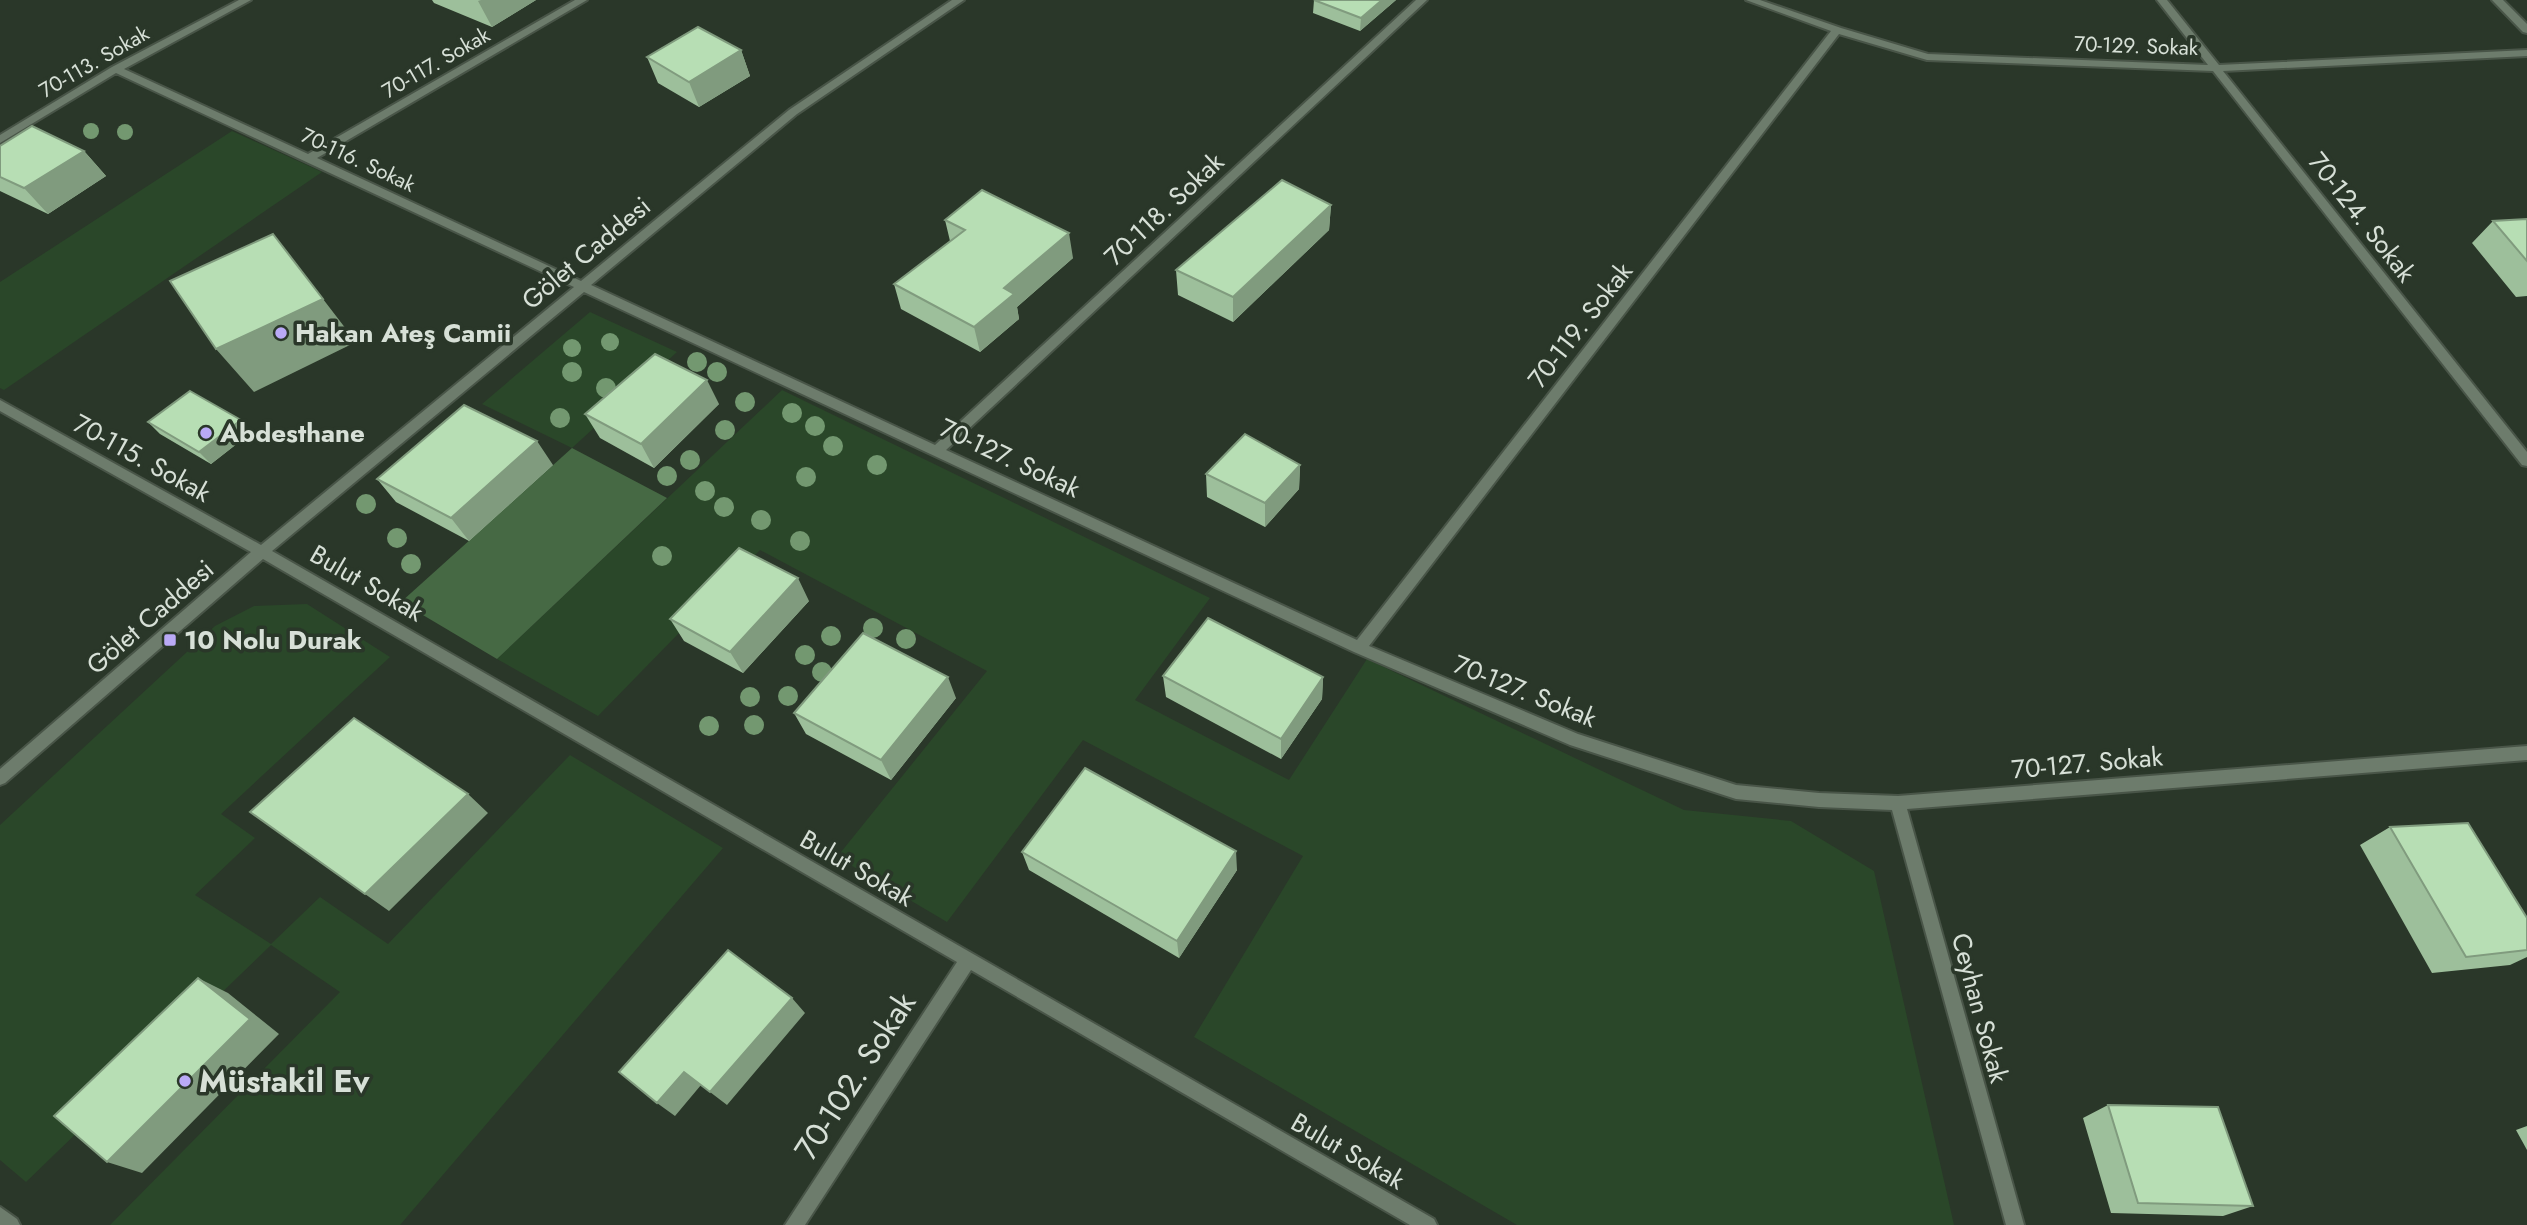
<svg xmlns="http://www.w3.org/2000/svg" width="2527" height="1225" font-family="Jost,sans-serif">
  <rect width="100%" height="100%" fill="#2a3729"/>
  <path fill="#2a4729" d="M232,131L322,172L4,390L0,388V282Z
    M590,312L677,352L572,448L482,404Z
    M782,390L1210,598L1135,700L1289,780L1367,659L1684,810L1791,821L1874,871L1954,1225H1517L1194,1037L1303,856L1083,740L947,922L837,857L987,671L760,550L598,716L497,659Z
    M307,604L390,657L221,814L255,838L195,895L271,944L320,897L388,944L570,755L723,848L400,1225H110L340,992L271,945L26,1182L0,1160V825L215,626L254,606Z"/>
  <path fill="#466944" d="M572,448L667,498L497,659L401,602Z"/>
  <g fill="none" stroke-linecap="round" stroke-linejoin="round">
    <defs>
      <path id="street" d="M239,0H251L124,69L308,154L575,0H587L317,158L581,281L789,110L952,0H964L797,114L591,285L935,445L1416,0H1427L946,450L1357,640L1831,31L1746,0H1760L1841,28L1928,54L2208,65L2157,0H2167L2219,65L2527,50V56L2223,71L2527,452V466L2522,465L2213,71L1927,60L1839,34L1369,646L1578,734L1736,785L1819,793L1898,796L2527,746V760L1907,809L2024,1225H2006L1892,810L1819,807L1736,799L1570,745L1354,652L584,292L272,551L1434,1219L1437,1225H1410L971,970L805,1225H785L957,962L263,559L5,783L0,785V769L251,552L0,411V400L261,545L574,287L116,73L0,143V135L112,67Z
        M2492,0H2503L2527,24V33L2523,32Z
        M0,1207L17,1219L20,1225H0Z"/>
    </defs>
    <use href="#street" stroke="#495548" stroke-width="4"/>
    <use href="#street" fill="#6d7c6c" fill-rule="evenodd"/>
  </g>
  <g fill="#739870">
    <circle cx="91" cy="131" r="8"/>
    <circle cx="125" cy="132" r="8"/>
    <circle cx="610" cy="342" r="9"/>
    <circle cx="572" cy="348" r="9"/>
    <circle cx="697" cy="362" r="10"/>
    <circle cx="572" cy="372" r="10"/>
    <circle cx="717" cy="372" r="10"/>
    <circle cx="606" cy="388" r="10"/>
    <circle cx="745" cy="402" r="10"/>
    <circle cx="792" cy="413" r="10"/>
    <circle cx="560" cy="418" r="10"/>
    <circle cx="815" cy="426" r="10"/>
    <circle cx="725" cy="430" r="10"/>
    <circle cx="833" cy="446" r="10"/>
    <circle cx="690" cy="460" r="10"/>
    <circle cx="877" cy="465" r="10"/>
    <circle cx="667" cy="476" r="10"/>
    <circle cx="806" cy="477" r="10"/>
    <circle cx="705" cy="491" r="10"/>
    <circle cx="366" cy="504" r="10"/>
    <circle cx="724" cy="507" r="10"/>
    <circle cx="761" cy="520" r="10"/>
    <circle cx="397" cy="538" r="10"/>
    <circle cx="800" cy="541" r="10"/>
    <circle cx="662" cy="556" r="10"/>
    <circle cx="411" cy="564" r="10"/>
    <circle cx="873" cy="628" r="10"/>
    <circle cx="831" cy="636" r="10"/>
    <circle cx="906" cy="639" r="10"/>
    <circle cx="805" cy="655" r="10"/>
    <circle cx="822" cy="672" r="10"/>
    <circle cx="788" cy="696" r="10"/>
    <circle cx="750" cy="697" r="10"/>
    <circle cx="754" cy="725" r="10"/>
    <circle cx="709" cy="726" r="10"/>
  </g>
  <path fill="#9dbf9b" d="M432,0H536L492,27L434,3Z
    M1314,0H1396L1360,31L1313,13Z
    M741,50L750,76L699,107L658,83L647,57Z
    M0,146L84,151L106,176L48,214L0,191Z
    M1331,205L1329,230L1233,322L1178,295L1176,270Z
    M2527,219V296L2516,297L2472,243L2493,221Z
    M945,220L1073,258L1017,307L1019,319L980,352L901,309L894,284L950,241Z
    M719,404L654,468L600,438L585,414Z
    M148,422L252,432L211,464L160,434Z
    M553,465L469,541L396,502L377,479Z
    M1300,465L1299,489L1265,527L1207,497L1206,474Z
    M809,601L743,673L684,641L670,619Z
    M1163,676L1323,677L1322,699L1281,759L1166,697Z
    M956,698L891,780L806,734L794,713Z
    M2390,827L2527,918V957L2510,965L2432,973L2360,845Z
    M1022,852L1237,870L1179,958L1029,870Z
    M2108,1105L2253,1206L2223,1216L2111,1213L2083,1118Z
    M2527,1126V1150L2516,1130Z"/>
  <path fill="#809b7e" d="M481,0H536L492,27L478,1Z
    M1382,0H1396L1360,31L1361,18Z
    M741,50L750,76L699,107L689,82Z
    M84,151L106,176L48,214L24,188Z
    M1331,205L1329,230L1233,322V297Z
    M1069,233L1073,258L1017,307L1019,319L980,352L974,327L1004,288Z
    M323,299L356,342L254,392L216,349Z
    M707,380L719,404L654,468L641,444Z
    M241,420L252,432L211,464L199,452Z
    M537,441L553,465L469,541L451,518Z
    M1300,465L1299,489L1265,527V503Z
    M798,578L809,601L743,673L730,652Z
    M948,677L956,698L891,780L881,760Z
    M1323,677L1322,699L1281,759V739Z
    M468,794L488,813L389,911L365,894Z
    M1236,851L1237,870L1179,958L1177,941Z
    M198,978L228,993L279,1034L142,1173L107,1162Z
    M792,998L805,1013L727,1105L710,1092Z
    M684,1072L701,1085L675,1116L657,1103Z"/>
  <path fill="#b7deb4" stroke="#809b7e" stroke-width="2" d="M1314,0H1382L1361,18Z
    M698,27L741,50L689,82L647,57Z
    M32,126L84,151L24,188L0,177V146Z
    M1282,180L1331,205L1233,297L1176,270Z
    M982,190L1069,233L1004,288L1014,294L974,327L894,284L965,230L945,220Z
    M2527,219V261L2493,221Z
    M273,234L323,299L216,349L170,281Z
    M655,354L707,380L641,444L585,414Z
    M190,391L241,420L199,452L148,422Z
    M464,405L537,441L451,518L377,479Z
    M1245,434L1300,465L1265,503L1206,474Z
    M739,548L798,578L730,652L670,619Z
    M1208,618L1323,677L1281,739L1163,676Z
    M863,633L948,677L881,760L794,713Z
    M354,718L468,794L365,894L250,812Z
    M1085,768L1236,851L1177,941L1022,852Z
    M2468,823L2527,918V950L2466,957L2390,827Z
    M728,950L792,998L710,1092L684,1072L657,1103L619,1072Z
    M198,978L250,1019L107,1162L54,1116Z
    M2108,1105L2218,1107L2253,1206L2138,1203Z"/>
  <g fill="#baaaf6" stroke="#2a3729" stroke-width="2.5">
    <circle cx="281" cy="333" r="7"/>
    <circle cx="206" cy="433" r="7"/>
    <rect x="163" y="633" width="14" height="14" rx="3.5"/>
    <circle cx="185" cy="1081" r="7"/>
  </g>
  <g text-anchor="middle" stroke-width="7" stroke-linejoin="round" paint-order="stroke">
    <g font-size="21" fill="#d7e0d7" stroke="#2a3729">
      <text transform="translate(2136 46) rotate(2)" y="7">70-129. Sokak</text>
      <text transform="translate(94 62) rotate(-30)" y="7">70-113. Sokak</text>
      <text transform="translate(436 63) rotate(-30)" y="7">70-117. Sokak</text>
      <text transform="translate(358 160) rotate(25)" y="7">70-116. Sokak</text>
    </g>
    <g font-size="26" fill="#d7e0d7" stroke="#2a3729">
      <text transform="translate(1164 209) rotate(-43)" y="9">70-118. Sokak</text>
      <text transform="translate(2362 217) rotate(52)" y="9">70-124. Sokak</text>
      <text transform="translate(586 253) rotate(-40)" y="9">Gölet Caddesi</text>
      <text transform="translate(1580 325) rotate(-52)" y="9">70-119. Sokak</text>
      <text transform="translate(142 458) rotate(29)" y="9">70-115. Sokak</text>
      <text transform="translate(1010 458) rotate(25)" y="9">70-127. Sokak</text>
      <text transform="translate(367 583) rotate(30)" y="9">Bulut Sokak</text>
      <text transform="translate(150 617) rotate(-41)" y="9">Gölet Caddesi</text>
      <text transform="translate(1525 691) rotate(22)" y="9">70-127. Sokak</text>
      <text transform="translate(2087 763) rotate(-5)" y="9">70-127. Sokak</text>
      <text transform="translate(857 868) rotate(30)" y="9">Bulut Sokak</text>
      <text transform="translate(1980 1008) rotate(75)" y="9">Ceyhan Sokak</text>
      <text transform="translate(1348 1151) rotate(30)" y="9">Bulut Sokak</text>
    </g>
    <g font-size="26" font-weight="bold" fill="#d7e0d7" stroke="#2a3729" text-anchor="start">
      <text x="295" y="342">Hakan Ateş Camii</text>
      <text x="220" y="442">Abdesthane</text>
      <text x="184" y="649">10 Nolu Durak</text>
    </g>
    <g font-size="32" fill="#d7e0d7" stroke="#2a3729">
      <text transform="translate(855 1076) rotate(-57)" y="11">70-102. Sokak</text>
    </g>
    <g font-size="32" font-weight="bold" fill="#d7e0d7" stroke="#2a3729" text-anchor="start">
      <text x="199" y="1092">Müstakil Ev</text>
    </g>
  </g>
</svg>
